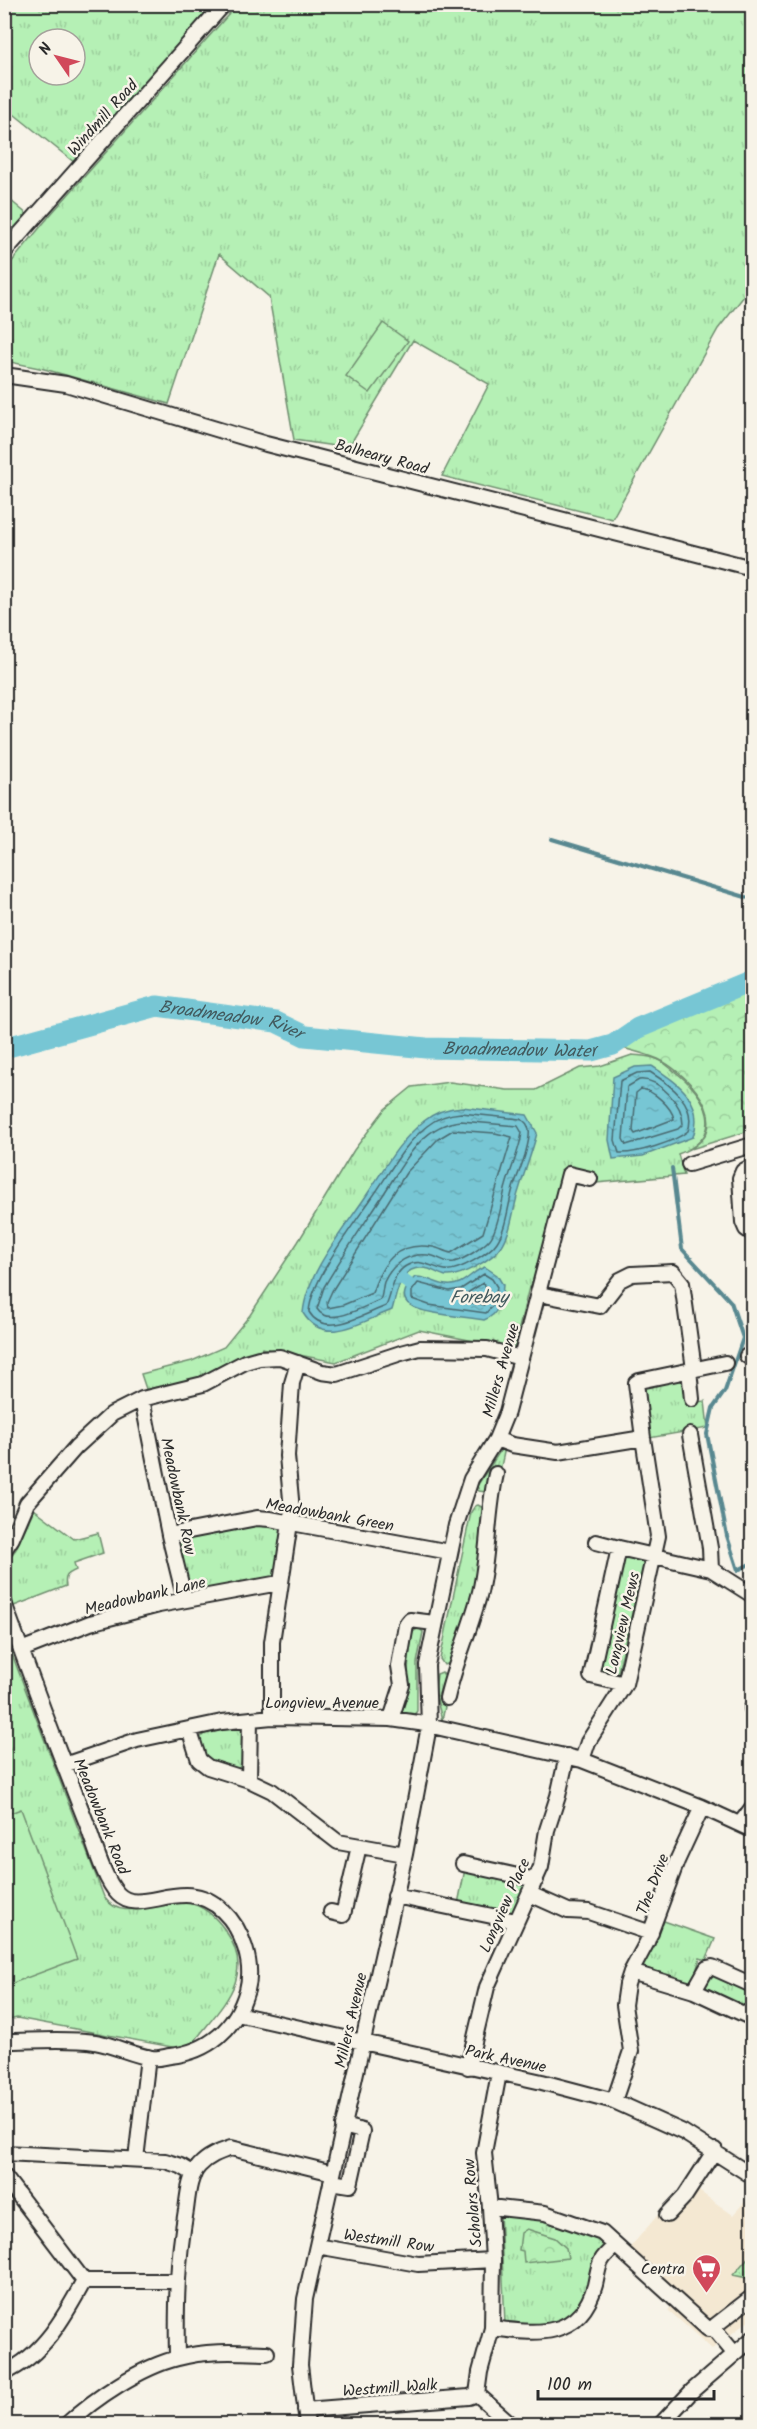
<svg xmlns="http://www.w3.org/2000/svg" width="757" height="2429" font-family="Kalam,sans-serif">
  <defs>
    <pattern id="grass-tufts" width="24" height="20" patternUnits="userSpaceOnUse" patternTransform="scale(1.5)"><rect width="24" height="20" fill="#b5f0b5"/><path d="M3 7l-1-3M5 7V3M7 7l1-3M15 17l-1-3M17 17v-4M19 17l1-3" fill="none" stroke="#9cce9c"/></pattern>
    <pattern id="park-crowns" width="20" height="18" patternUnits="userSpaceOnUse" patternTransform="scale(1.5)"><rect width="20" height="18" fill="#b5f0b5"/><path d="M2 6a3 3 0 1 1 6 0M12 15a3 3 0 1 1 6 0" fill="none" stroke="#9cce9c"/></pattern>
    <pattern id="water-ripples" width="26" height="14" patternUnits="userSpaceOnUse" patternTransform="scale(1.5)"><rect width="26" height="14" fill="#77c6d4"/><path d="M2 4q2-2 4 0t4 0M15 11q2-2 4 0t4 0" fill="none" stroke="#67aab6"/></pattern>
  </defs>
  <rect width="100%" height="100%" fill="#f7f3e8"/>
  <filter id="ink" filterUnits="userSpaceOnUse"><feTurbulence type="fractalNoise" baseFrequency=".0167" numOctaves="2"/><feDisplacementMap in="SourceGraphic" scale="12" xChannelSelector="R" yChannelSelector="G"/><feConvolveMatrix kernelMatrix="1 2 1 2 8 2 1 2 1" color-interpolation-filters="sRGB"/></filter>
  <g filter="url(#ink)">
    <path fill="#f4e8d2" d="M686,2182L733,2215L746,2200L752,2197V2318L712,2349L668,2310L673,2305L621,2258Z"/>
    <path fill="url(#grass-tufts)" stroke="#708e70" stroke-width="1.5" fill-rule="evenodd" d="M4,5H212L75,163L5,107ZM39,39H75V75H39Z
      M237,5H752V286L718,329L612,519L442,476L489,384L413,340L348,448L294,440L269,297L219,254L169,404L44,369L5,361V270L51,214Z
      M4,195L28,215L5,240H4Z
      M632,1055C640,1056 652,1056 659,1060C664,1062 670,1068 674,1071C707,1095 728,1136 678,1154L684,1175L574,1185L545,1290L529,1287L514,1349L419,1330L336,1362L262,1348L200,1383L147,1392L141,1374L192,1361L224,1347L250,1315L298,1242L354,1150L385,1109L412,1087L450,1082L507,1090H536L580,1068L600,1066Z
      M683,1376L687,1403L705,1401L708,1428L649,1438L642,1388L645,1383Z
      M502,1448H505L500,1471L492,1470L486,1492L479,1491L477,1486Z
      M478,1505L485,1509L476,1590L451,1663L444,1665L440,1659L471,1512L475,1506Z
      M34,1509L74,1539L98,1533L103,1553L74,1563L76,1570C67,1574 64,1576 66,1586L14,1606L5,1576V1564L16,1549Z
      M258,1525H275L283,1529L275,1577L197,1594L190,1590L178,1544L184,1539Z
      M625,1555L644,1563L618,1672L614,1673L613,1676L599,1671L622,1558Z
      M419,1628L423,1632L417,1663V1711L412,1717L400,1715L407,1680L411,1639L413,1632Z
      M4,1633L104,1897C132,1936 180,1866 225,1930C261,1980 214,2012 188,2050L17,2018L5,2021Z
      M442,1672L445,1677L438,1696L447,1698L442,1720L435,1692L437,1674Z
      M242,1727C249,1739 245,1760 237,1771L210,1764L199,1748L201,1737L205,1733Z
      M465,1869L525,1882L526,1887L514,1913L510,1915L458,1904Z
      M664,1921L715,1939L706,1960L700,1958L695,1975L689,1983L648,1971L642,1965L658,1923L663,1924Z
      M710,1972L752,1991V2011L704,1989L703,1985Z
      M500,2212L522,2213L598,2237L605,2243L595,2260L582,2303L570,2316L548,2327L505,2324Z
      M752,2253V2279L733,2275Z"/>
    <path fill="url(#park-crowns)" stroke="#708e70" stroke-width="1.5" d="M752,979V1130L691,1149C695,1145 702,1141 705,1136C721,1107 681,1070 658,1059C644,1053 628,1050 613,1045C656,1015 704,997 752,979Z
      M527,2229L555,2238L566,2248L568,2258L524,2263L523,2251L519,2250L521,2233Z"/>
    <path fill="#b5f0b5" stroke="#708e70" stroke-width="1.5" d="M383,323L408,341L370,393L346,376Z
      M21,1809L77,1959L5,1986V1815Z"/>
    <path fill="url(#water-ripples)" stroke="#598890" stroke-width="1.5" d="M652,1066C679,1084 705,1101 693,1137L643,1156L613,1159L609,1140L613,1077L635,1067Z
      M462,1107L527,1115L537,1133C532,1153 525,1170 519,1190C513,1207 512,1232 501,1247C493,1259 461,1277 446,1276C440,1275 435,1271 429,1269C400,1262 398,1290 392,1310C363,1321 324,1348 303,1313C307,1271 346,1227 368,1193C385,1167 399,1141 424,1121C435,1112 447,1108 462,1107Z
      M485,1267L497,1275L503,1285C502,1300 499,1315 484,1320C467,1317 421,1314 410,1305C398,1297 408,1284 415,1277C427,1276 435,1284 447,1285C464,1287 471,1271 485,1267Z"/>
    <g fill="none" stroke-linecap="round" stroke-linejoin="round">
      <path stroke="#49696f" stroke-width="1.5" d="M650,1072C671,1085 697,1104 688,1131C675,1142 636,1154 619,1153L615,1140L620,1081L637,1073Z
        M639,1080C659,1078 683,1104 683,1124L678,1129L626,1145L623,1139L627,1087Z
        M641,1089C653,1090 672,1107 674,1119L635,1134L633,1131L636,1093Z
        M461,1113L520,1119C535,1124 528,1143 525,1155C522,1165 518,1175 514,1185C508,1203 507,1227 497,1242C490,1253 458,1272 445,1270C432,1268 421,1257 406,1266C391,1275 393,1292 386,1306C364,1314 325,1339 309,1312C311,1280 353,1225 371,1199C390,1173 401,1147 427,1126C438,1117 448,1114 461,1113Z
        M461,1121L518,1126L522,1133C519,1152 511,1168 506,1186C502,1199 498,1230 490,1239C482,1248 465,1259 454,1262C445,1264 441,1258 433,1256C411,1251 393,1262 384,1282C382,1288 383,1294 380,1300C364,1306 329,1328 317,1309L324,1287C341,1258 360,1230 379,1201C400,1171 419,1124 461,1121Z
        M453,1130L495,1133L512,1137L483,1233L451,1253C445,1252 439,1248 433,1247C396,1241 382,1263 372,1293L343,1305L328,1308L327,1302L332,1291L406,1173L438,1139Z
        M484,1274L492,1279L497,1287L494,1304L486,1313L429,1305L412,1299V1291L418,1283L449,1291L461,1289Z
        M483,1283L489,1290L484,1305L460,1301L461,1297Z"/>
      <path stroke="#598890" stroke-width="4" d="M552,839L752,899
        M672,1168L682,1249L731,1302L743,1338L725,1391L713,1408L707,1434L727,1536L738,1570L752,1563"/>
      <path stroke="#77c6d4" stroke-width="12" d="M402,1279L409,1284"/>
      <path stroke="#77c6d4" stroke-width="21" id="s1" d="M4,1048L157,1006L276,1022L305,1036L426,1048L591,1051L613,1045L638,1028L752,981"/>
      <defs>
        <path id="minor" d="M4,252L224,4
          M4,375L66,384L266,444L752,568
          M689,1164L752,1145
          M752,1166L743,1171L740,1178L743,1222L746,1229L752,1233
          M539,1294L600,1306L620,1280L632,1274L673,1272L682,1283L694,1369
          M747,1356L752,1354
          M689,1370L692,1399
          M142,1399L169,1535L185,1600
          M690,1435L710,1548L711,1569
          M496,1439L512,1445L558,1452L643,1438
          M169,1535L257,1518L270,1519L450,1552
          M596,1542L619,1548
          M4,1550L12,1538L27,1503L76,1447L112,1414L142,1399L203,1384L245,1362L259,1358L280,1357L322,1372L337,1374L401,1353L420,1348L487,1349L521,1358
          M4,1603C31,1677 58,1751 87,1824C94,1843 104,1880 118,1894C141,1918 184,1873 223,1911C243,1930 254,1964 247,1990C236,2029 208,2052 170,2056C164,2057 157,2059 152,2058C132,2055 114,2045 95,2042C68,2038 32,2041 4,2041
          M21,1650L90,1623L159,1605L279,1583
          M625,1684L591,1676L619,1548L711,1569L752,1595
          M447,1698C455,1662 471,1628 480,1592C489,1553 487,1513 496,1474
          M752,1708V1709
          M272,1717V1642L292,1510L287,1456L292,1383L298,1363
          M391,1719L402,1685L399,1666L406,1625L410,1620L434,1623
          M189,1729L199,1760L208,1767L249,1780L272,1791L338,1842L405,1854
          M582,1760L588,1742L625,1684L658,1536L643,1438L636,1383L639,1381L725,1363
          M64,1765L137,1740L222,1722L272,1717L391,1719L419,1723L582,1760L702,1807L752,1830
          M249,1780L250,1719
          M740,1824L752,1808
          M463,1864L536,1880
          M530,1894L568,1911L589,1912L651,1933
          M395,1896L516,1921
          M331,1912L343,1915L359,1846
          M631,1972L694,1991L752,2018
          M694,1991L707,1968L712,1967L752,1985
          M237,2014L542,2082L614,2101L683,2132L752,2176
          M468,2067L487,1987L541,1867L547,1830L558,1796L567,1756
          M499,2073L484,2153L490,2207L493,2260L492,2328L480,2372L477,2394L511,2424
          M614,2101L631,2051L624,2005L627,1984L631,1972L647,1942L677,1861L702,1807
          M4,2153L165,2161L181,2166L194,2174
          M136,2159L148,2057
          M4,2176L84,2281H176
          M331,2182L350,2185L362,2131L343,2126
          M490,2207L545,2213L602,2233L708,2329H714L734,2353
          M667,2215L685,2196L715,2150
          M317,2246L418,2264L493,2260
          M492,2328C536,2334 580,2340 595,2285C600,2263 597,2262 615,2246
          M714,2329L716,2325L752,2297
          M177,2358C176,2305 177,2262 186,2210C188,2195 189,2177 199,2166C208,2156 219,2152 231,2148L333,2173
          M4,2373C43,2356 65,2316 84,2281
          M305,2410L469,2397L477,2394
          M67,2424C95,2398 141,2367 178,2358C207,2350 237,2352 267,2353
          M307,2424L300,2365L305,2299L405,1854L429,1726L427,1665L456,1525L471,1479L496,1439L507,1412L569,1174L590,1179
          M661,2424L693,2390L752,2339"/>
      </defs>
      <use href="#minor" stroke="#2b2b2b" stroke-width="18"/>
      <use href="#minor" stroke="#f7f3e8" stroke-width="14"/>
    </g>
  </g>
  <defs>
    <symbol id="supermarket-pin" viewBox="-11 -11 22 30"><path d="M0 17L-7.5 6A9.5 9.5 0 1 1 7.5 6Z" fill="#d1495b" stroke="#f7f3e8"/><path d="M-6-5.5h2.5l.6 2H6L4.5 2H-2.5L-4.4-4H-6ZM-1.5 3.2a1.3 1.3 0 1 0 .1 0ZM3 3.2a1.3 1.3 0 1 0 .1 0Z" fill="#fff"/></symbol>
  </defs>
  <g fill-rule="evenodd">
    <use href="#supermarket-pin" x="690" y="2252" width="33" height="45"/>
  </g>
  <g text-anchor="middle" stroke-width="5" stroke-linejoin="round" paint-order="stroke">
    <g font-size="16" fill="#2b2b2b" stroke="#f7f3e8">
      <text transform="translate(102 117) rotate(-48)" y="6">Windmill Road</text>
      <text transform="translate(382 456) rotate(15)" y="6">Balheary Road</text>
      <text transform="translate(500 1370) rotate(-74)" y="6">Millers Avenue</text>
      <text transform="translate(179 1496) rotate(78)" y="6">Meadowbank Row</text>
      <text transform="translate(330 1514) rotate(10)" y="6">Meadowbank Green</text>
      <text transform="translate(145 1595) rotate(-13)" y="6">Meadowbank Lane</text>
      <text transform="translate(622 1623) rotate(-77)" y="6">Longview Mews</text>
      <text x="322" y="1708">Longview Avenue</text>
      <text transform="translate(102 1816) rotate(68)" y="6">Meadowbank Road</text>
      <text transform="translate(652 1884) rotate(-69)" y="6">The Drive</text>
      <text transform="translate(504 1905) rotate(-66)" y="6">Longview Place</text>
      <text transform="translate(350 2020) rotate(-77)" y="6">Millers Avenue</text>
      <text transform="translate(506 2058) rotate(12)" y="6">Park Avenue</text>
      <text transform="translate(472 2203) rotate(-95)" y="6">Scholars Row</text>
      <text transform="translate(389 2240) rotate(8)" y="6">Westmill Row</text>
      <text transform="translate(390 2387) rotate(-4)" y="6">Westmill Walk</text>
    </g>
    <g font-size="16" fill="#2b2b2b" stroke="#f7f3e8" text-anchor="end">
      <text x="685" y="2274">Centra</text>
    </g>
    <g font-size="18" font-style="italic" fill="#425a5e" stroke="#f7f3e8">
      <text dy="6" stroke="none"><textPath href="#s1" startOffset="234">Broadmeadow River</textPath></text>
      <text dy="6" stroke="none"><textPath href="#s1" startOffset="526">Broadmeadow Water</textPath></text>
      <text x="479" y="1303">Forebay</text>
    </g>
  </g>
  <rect width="757" height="2429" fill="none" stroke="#f7f3e8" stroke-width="24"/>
  <rect x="12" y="12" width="733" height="2405" fill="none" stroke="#2b2b2b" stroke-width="2" filter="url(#ink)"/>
  <g transform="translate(57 57) rotate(305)"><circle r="28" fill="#f7f3e8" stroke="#a5a39c" stroke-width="1.5"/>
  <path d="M0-4.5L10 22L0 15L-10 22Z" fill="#d1495b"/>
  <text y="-9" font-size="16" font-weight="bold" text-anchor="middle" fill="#2b2b2b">N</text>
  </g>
  <path d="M538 2390v9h176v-9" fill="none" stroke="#2b2b2b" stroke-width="3"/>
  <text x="547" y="2390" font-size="18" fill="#2b2b2b" stroke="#f7f3e8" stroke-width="4.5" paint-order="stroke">100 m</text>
</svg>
